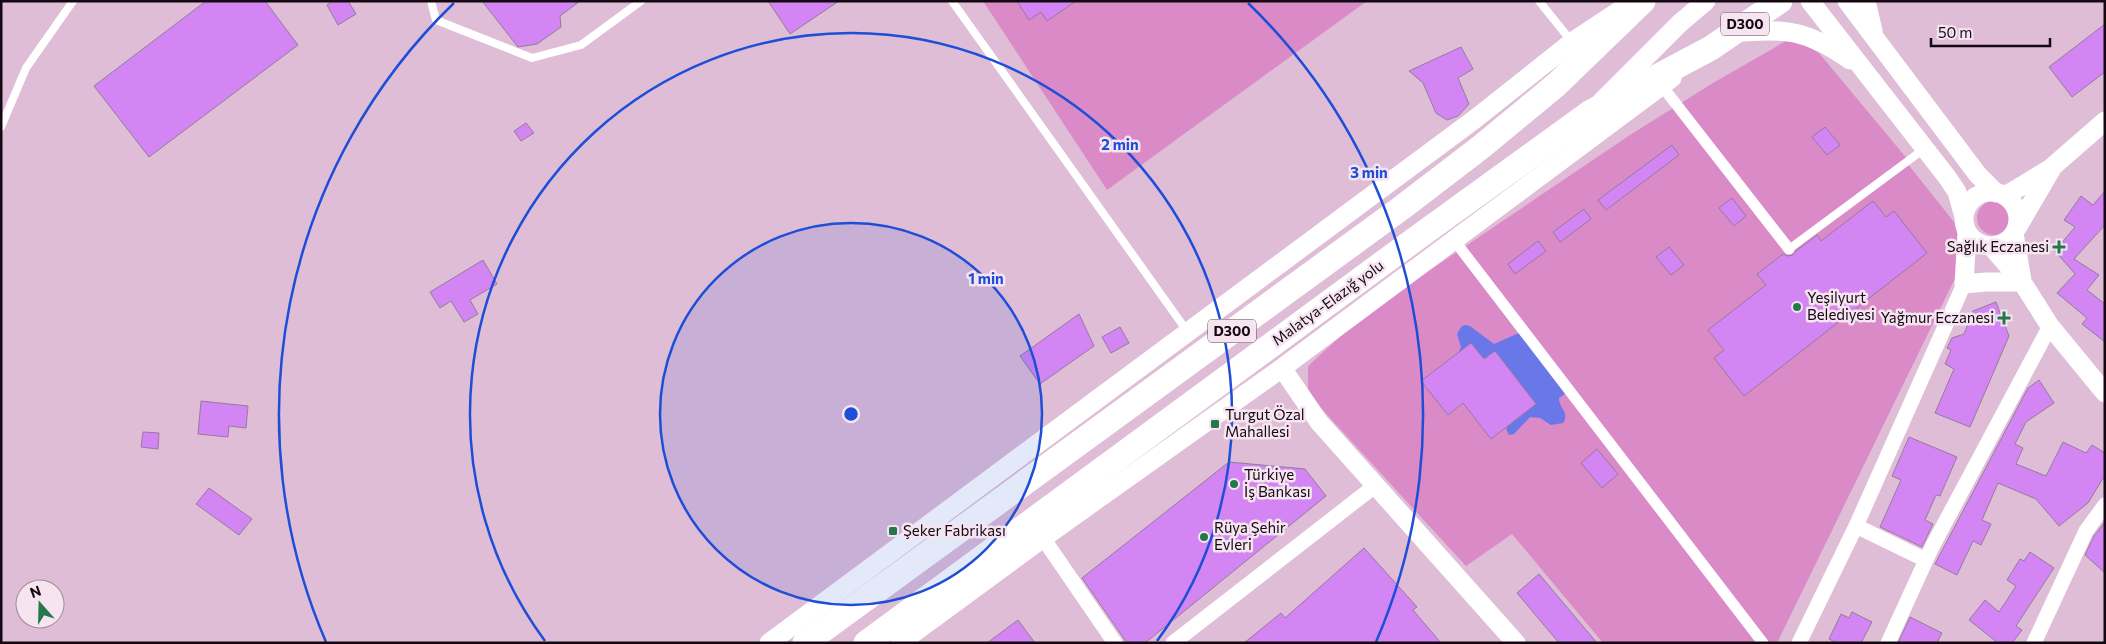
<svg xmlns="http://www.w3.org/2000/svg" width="2106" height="644" font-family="Commissioner,sans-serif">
  <rect width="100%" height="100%" fill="#e0bdd7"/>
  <path fill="#d98ac7" d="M983,1H1367L1107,190Z
    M1786,41L1799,42L1819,53L1909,161L1907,163L1962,232L1965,258L1777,643H1603L1512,534L1466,566L1319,406L1308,389V366L1365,314L1630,135L1713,83Z
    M1977 218a17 17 0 1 1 34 0a17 17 0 1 1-34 0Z"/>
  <path fill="#6a77e8" d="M1465,325L1470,326L1494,344L1519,333L1566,393L1559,398C1559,409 1570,412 1563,423L1551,425L1540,418L1530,417L1514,434L1509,435L1506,429L1508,426L1536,404L1495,351L1484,359L1471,343L1459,352L1461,347L1457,334L1461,327Z"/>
  <path fill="#d386f3" stroke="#927c9b" d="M206,1H265L298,45L149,157L94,86Z
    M333,1H348L356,14L338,25L327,5Z
    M482,1H580L560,16L561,27L537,44L518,47Z
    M768,1H839L790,34Z
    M1017,1H1076L1047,21L1041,12L1029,20Z
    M2105,24V72L2072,97L2049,67Z
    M1461,47L1473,69L1458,78L1469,104L1458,116L1447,120L1436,113L1423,83L1409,71Z
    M526,123L534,133L521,141L514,131Z
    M1825,127L1840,145L1827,155L1812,137Z
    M1672,145L1679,155L1606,210L1598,200Z
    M2105,191V225L2074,259L2099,275L2087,290L2105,304V342L2082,324L2087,318L2057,293L2075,274L2055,251L2075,227L2064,220L2081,196L2093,205Z
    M1732,198L1746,216L1734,226L1719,208Z
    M1873,201L1886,217L1894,211L1927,253L1744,396L1714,358L1724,350L1708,330L1766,285L1757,274L1783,254L1787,256L1793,255L1796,251L1817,235L1821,241Z
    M1584,209L1591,219L1560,242L1553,232Z
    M1538,241L1546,251L1515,274L1508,264Z
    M1669,247L1684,265L1671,275L1656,257Z
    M483,260L497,284L470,300L478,314L464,322L451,301L440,308L430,292Z
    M1996,302L2009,336L1970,427L1935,413L1954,369L1945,364L1951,350L1947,348L1952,338L1964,334L1973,311Z
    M1079,314L1094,346L1040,384L1020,356Z
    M1120,327L1129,343L1111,353L1102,337Z
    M1471,343L1484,359L1495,351L1536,404L1491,439L1463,403L1448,415L1421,381Z
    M2039,380L2054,403L2026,422L2015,444L2023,448L2016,464L2046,476L2063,442L2086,453L2092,445L2105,453V475L2088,503L2059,526L2036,499L1998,483L1982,520L1991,524L1981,545L1973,541L1957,575L1935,564L2028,388Z
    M201,401L248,406L246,428L229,426L228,437L198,434Z
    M143,432L159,433L158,449L141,447Z
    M1909,437L1957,457L1940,496L1936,495L1925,520L1933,524L1922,547L1880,527L1901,480L1892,476Z
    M1597,449L1618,474L1602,488L1581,463Z
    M1229,462L1305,469L1326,496L1145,643H1127L1082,578Z
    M209,488L252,519L239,535L196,504Z
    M2105,522V573L2085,555L2094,536Z
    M1364,548L1417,607L1413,610L1441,643H1244L1281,613L1285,618Z
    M2030,552L2054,568L2016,626L2022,630L2012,643H1998L1969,620L1985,600L1999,612L2016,586L2007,580L2020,559L2024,561Z
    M1539,574L1597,643H1559L1517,593Z
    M1852,612L1872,622L1861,643H1837L1829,639L1841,614L1849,618Z
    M1910,617L1942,633L1937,643H1898Z
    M1018,620L1035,643H987Z"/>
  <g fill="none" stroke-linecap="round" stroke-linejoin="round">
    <path stroke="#fff" stroke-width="8" d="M431,1L436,20L532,58L581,45L641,1
      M952,1L1187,331
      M1539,1L1572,42
      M1,127L26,68L73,1
      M1789,249L1924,149"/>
    <path stroke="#fff" stroke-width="11" d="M1662,86L1789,249
      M1454,240L1763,643"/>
    <path stroke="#fff" stroke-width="15" d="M1856,526L1926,560
      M1043,538L1115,643
      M1173,643L1376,485
      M1799,643L1856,526L1964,284
      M1888,643L1932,547L2050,326
      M2034,643L2086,531L2105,505"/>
    <path stroke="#fff" stroke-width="19" d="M1810,1L1947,177L1957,192L1964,217
      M1847,1L1978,175L1996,193
      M1866,1L1873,31
      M1732,33C1784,28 1806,29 1850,60
      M1602,101L1680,23L1706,1
      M1964 219a27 27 0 1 1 54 0a27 27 0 1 1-54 0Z
      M2005,196L2051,168L2105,121
      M2017,228L2051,170
      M2014,233L2022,281
      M1991,246L2022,282L2050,326L2105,393
      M1964,284L1986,282H2022
      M1964,284L1967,233
      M1282,368L1319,422L1516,643
      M769,643L1475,119L1572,42L1625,7
      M900,643L1043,538L1282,368L1672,78"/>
    <path stroke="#fff" stroke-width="25" d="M805,643L1400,209L1481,147L1556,85L1643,1
      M866,643L1414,240L1591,112L1711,48L1780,1"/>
  </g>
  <circle cx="851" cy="414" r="191" fill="#1d4ed8" fill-opacity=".12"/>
  <g fill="none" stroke="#1d4ed8" stroke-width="2.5">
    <circle cx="851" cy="414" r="191"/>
    <path d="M545 641A381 381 0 1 1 1157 641"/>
    <path d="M326 642A572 572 0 0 1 454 3M1248 3A572 572 0 0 1 1376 642"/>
  </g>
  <g fill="#24784a" stroke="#f6e4f1" stroke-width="2">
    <path d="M2056.5 239.5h5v5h5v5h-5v5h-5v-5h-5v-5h5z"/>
    <circle cx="1797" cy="307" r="5"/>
    <path d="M2001.5 310.5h5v5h5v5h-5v5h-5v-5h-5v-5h5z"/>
    <rect x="1210" y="419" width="10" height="10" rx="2.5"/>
    <circle cx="1234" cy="484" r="5"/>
    <rect x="888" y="526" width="10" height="10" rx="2.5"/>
    <circle cx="1204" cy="537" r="5"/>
  </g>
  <g text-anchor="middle" stroke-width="5" stroke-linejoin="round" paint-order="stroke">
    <g fill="#f6e4f1" stroke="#584b55" stroke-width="1">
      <rect x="1721" y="12.5" width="48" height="23" rx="4"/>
      <rect x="1208" y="319.5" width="48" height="23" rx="4"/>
    </g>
    <g font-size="14" font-weight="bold" fill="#140912">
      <text x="1745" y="29">D300</text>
      <text x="1232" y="336">D300</text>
    </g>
    <g font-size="15" fill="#140912" stroke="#f6e4f1" text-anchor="start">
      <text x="2049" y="252" text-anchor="end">Sağlık Eczanesi</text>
      <text x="1807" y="303">Yeşilyurt<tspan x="1807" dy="17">Belediyesi</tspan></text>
      <text x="1994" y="323" text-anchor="end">Yağmur Eczanesi</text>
      <text x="1225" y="420">Turgut Özal<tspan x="1225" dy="17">Mahallesi</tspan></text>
      <text x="1244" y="480">Türkiye<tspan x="1244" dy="17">İş Bankası</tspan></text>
      <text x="1214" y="533">Rüya Şehir<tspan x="1214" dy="17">Evleri</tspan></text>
      <text x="903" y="536">Şeker Fabrikası</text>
    </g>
    <g font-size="15" fill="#140912" stroke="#f6e4f1">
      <text transform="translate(1328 303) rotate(-36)" y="5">Malatya-Elazığ yolu</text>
    </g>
  </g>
  <circle cx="851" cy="414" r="8" fill="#1d4ed8" stroke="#f6e4f1" stroke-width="2.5"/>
  <g font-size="15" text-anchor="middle" font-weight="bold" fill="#1d4ed8" stroke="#f6e4f1" stroke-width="5" stroke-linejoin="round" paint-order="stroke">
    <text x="1120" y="150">2 min</text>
    <text x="1369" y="178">3 min</text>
    <text x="986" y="284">1 min</text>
  </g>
  <rect width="2106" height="644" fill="none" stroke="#140912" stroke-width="5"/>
  <g transform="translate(40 604) rotate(340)"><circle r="24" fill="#f6e4f1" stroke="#9c8c98"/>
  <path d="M0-4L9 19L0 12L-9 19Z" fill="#24784a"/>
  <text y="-8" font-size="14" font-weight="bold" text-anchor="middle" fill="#140912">N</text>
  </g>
  <path d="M1931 38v8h119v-8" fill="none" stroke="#140912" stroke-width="2.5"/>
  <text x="1938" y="38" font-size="15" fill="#140912" stroke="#f6e4f1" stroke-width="4" paint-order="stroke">50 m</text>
</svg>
